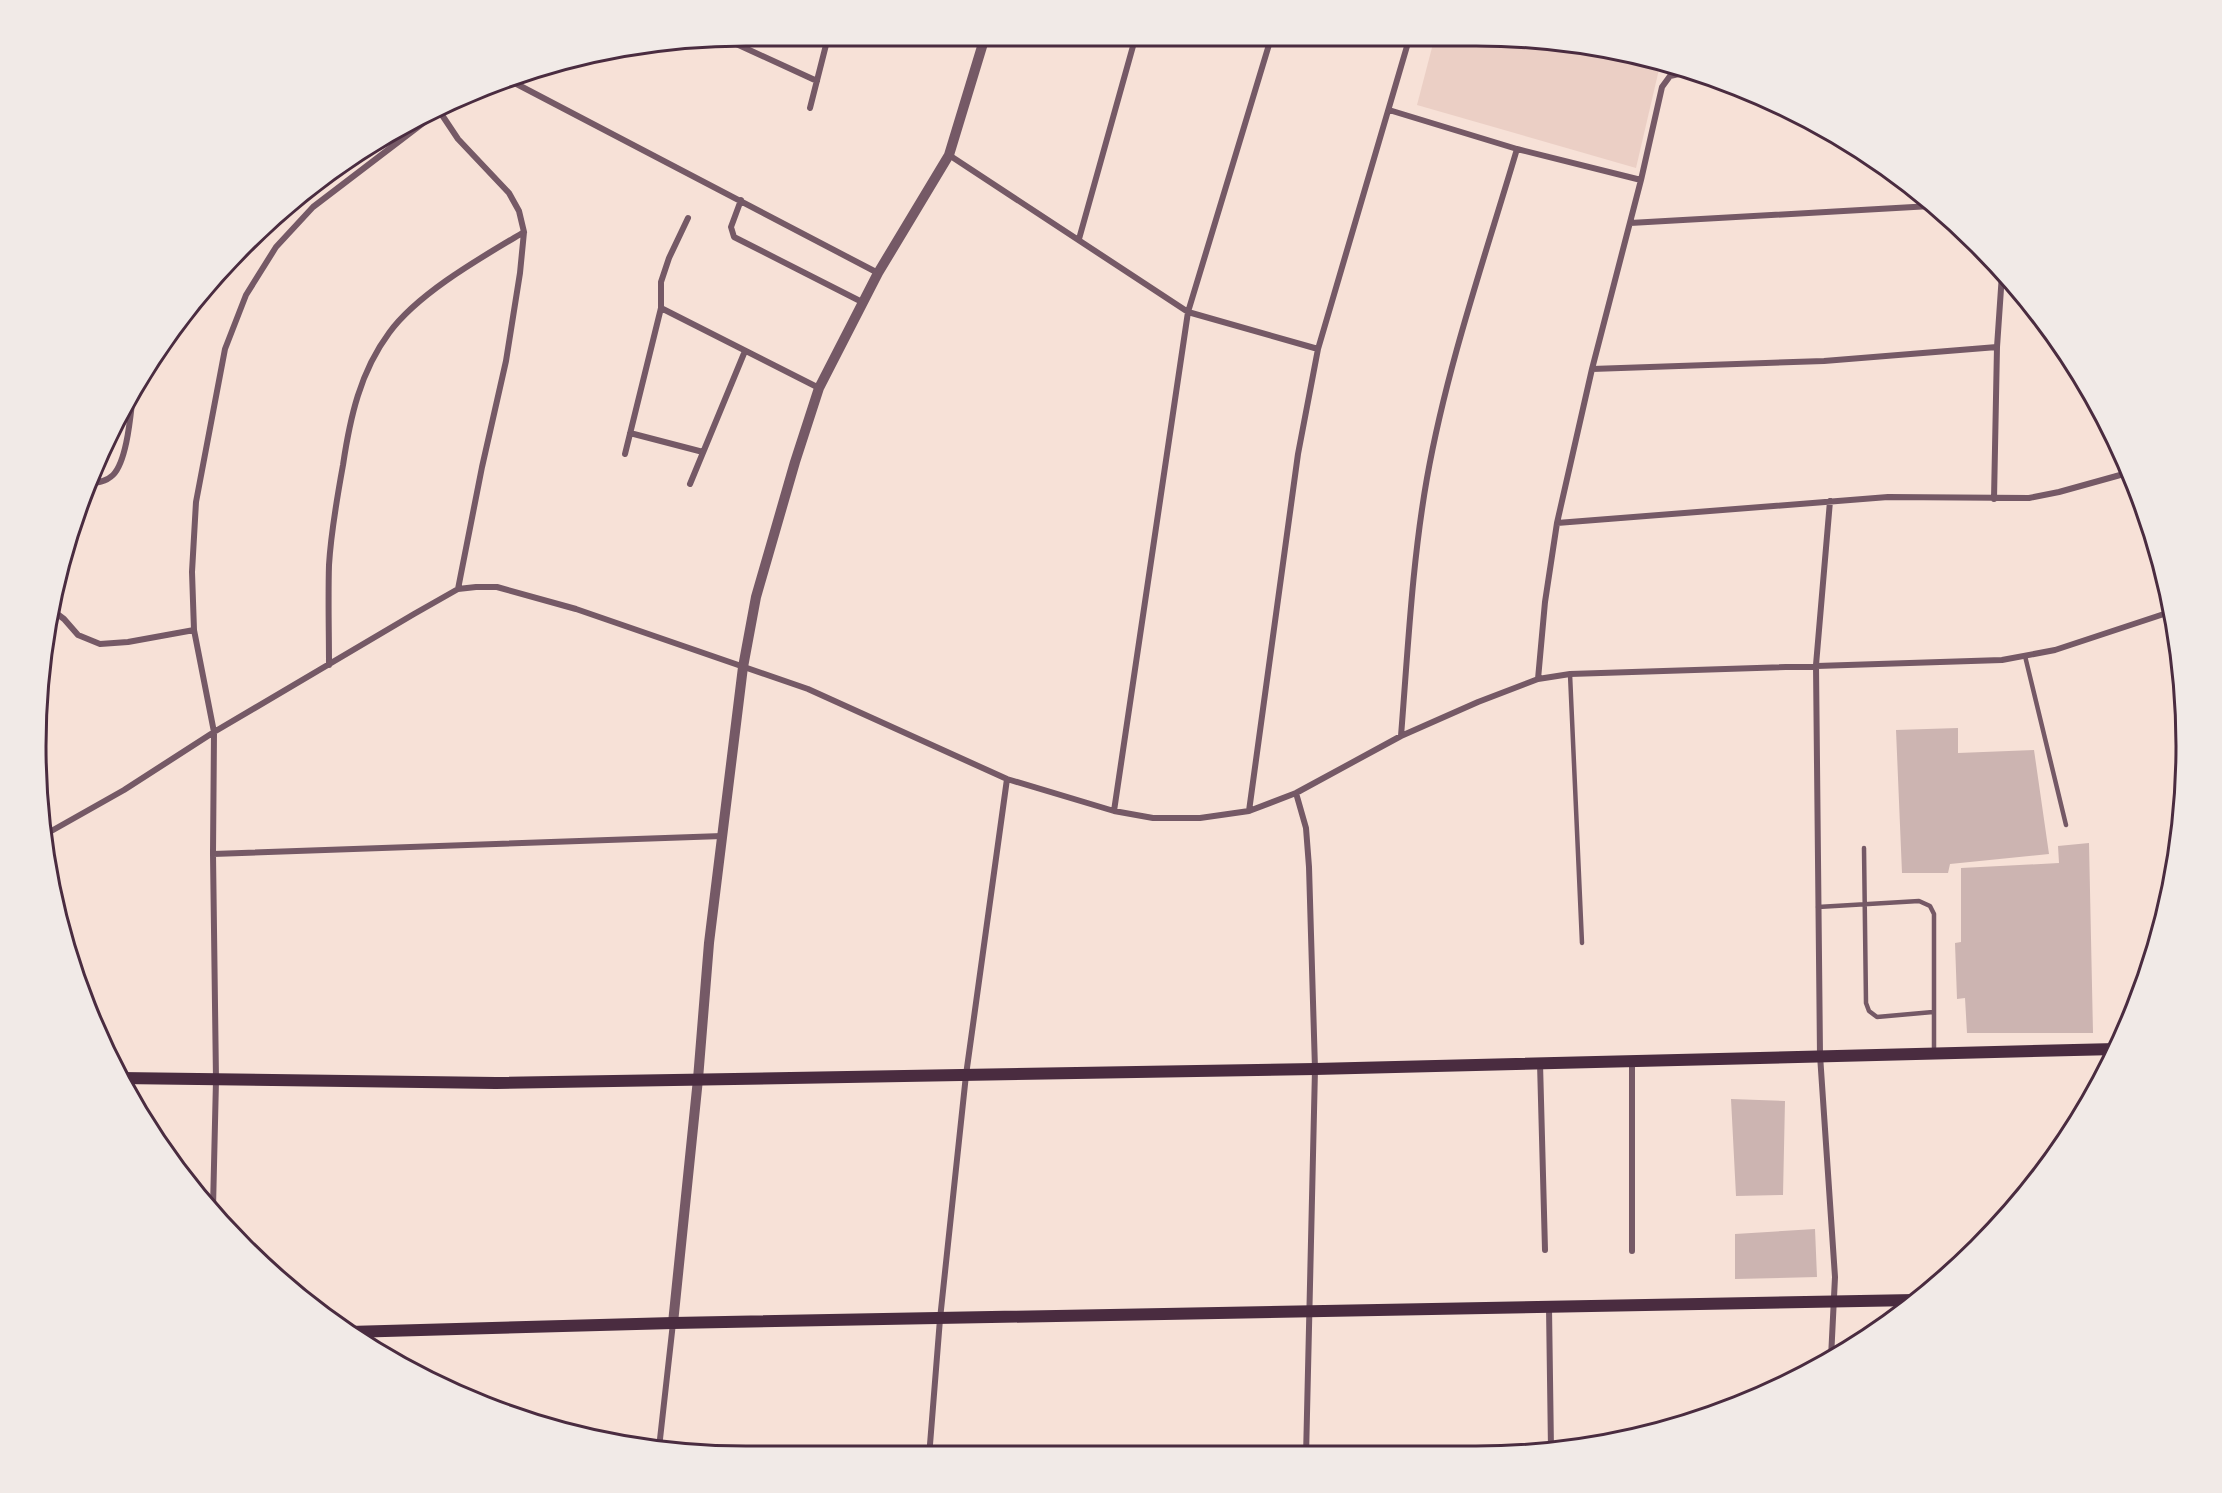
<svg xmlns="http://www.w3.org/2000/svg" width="2222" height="1493" font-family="'Noto Sans',sans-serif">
  <rect width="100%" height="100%" fill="#f7e1d7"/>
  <path fill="#ebcfc5" d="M1435,36H1476L1614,50L1660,65L1636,168L1417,105Z"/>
  <path fill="#ccb4b1" d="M1958,728V753L2034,750L2049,854L1950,864L1948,873H1902L1896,730Z
    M2089,843L2093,1033H1967L1965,998L1957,999L1955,943L1961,942V868L2059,863L2058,846Z
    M1731,1099L1785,1101L1783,1195L1736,1196Z
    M1815,1229L1817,1277L1735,1279V1234Z"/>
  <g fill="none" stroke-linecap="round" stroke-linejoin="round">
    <path stroke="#755966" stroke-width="4.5" d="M2025,656L2066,825
      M1570,674L1582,943
      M1864,848L1866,1003L1869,1011L1877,1017L1933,1012
      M1818,907L1919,901L1930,906L1934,914V1052"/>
    <path stroke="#755966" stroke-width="6" d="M732,42L817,81
      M507,79L878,273
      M810,108L827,41
      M1389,110L1517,149L1641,180
      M440,112L458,139L509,193L519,211L524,232L520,273L506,361L482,467L458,589
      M949,155L1188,312L1318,349
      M741,200L731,227L734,237L862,302
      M1630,223L1931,206
      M1079,239L1135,39
      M661,308L819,388
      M1592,369L1824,361L1997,347
      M630,433L703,452
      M625,454L661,308V282L669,258L688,218
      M87,483C97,483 106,482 113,475C126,462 130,421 132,403
      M690,484L745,351
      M1994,499L1997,347L2002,274
      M1830,501L1816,665L1820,1055L1835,1277L1831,1358
      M1557,523L1888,497L2029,498L2059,492L2131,472
      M52,610L64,619L78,635L100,644L128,642L194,630
      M329,665C329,632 328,598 329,565C331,531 337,498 343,465C350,418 360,372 389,333C418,293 482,257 524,232
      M1538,679L1545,602L1557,523L1592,369L1641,180L1662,87L1670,76L1683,73
      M1401,736C1408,649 1412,563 1427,478C1447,366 1485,257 1517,149
      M1296,793L1306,828L1309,867L1315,1069L1306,1457
      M1114,811L1188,312L1271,38
      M1249,811L1298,454L1318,349L1410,36
      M46,834L124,790L214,732L414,614L458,589L476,587H497L576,609L808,689L1007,779L1114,811L1153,818H1200L1249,811L1296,793L1401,736L1478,702L1538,679L1570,674L2002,660L2055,650L2173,611
      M213,854L722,836
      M1540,1063L1545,1250
      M213,1208L216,1080L213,854L214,732L194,630L192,572L196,502L225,349L246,295L276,247L313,207L431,117
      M1632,1251V1061
      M1549,1307L1551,1450
      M659,1448L673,1323
      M929,1457L940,1319L966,1075L1007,779"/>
    <path stroke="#755966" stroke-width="10" d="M673,1323L698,1079L709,943L743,667L756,597L795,462L819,388L878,273L949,155L984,40"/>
    <path stroke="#4a2c40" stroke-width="12" d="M120,1078L496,1083L1315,1069L2116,1049
      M349,1332L673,1323L1915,1300"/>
  </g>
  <path d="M0 0H2222V1493H0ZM746 46H1476A700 700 0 0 1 2176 746V746A700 700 0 0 1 1476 1446H746A700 700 0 0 1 46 746V746A700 700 0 0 1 746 46Z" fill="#f1eae7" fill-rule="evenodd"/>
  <path fill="none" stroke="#4a2c40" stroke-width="3" d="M746 46H1476A700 700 0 0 1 2176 746V746A700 700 0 0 1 1476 1446H746A700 700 0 0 1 46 746V746A700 700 0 0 1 746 46Z"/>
</svg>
